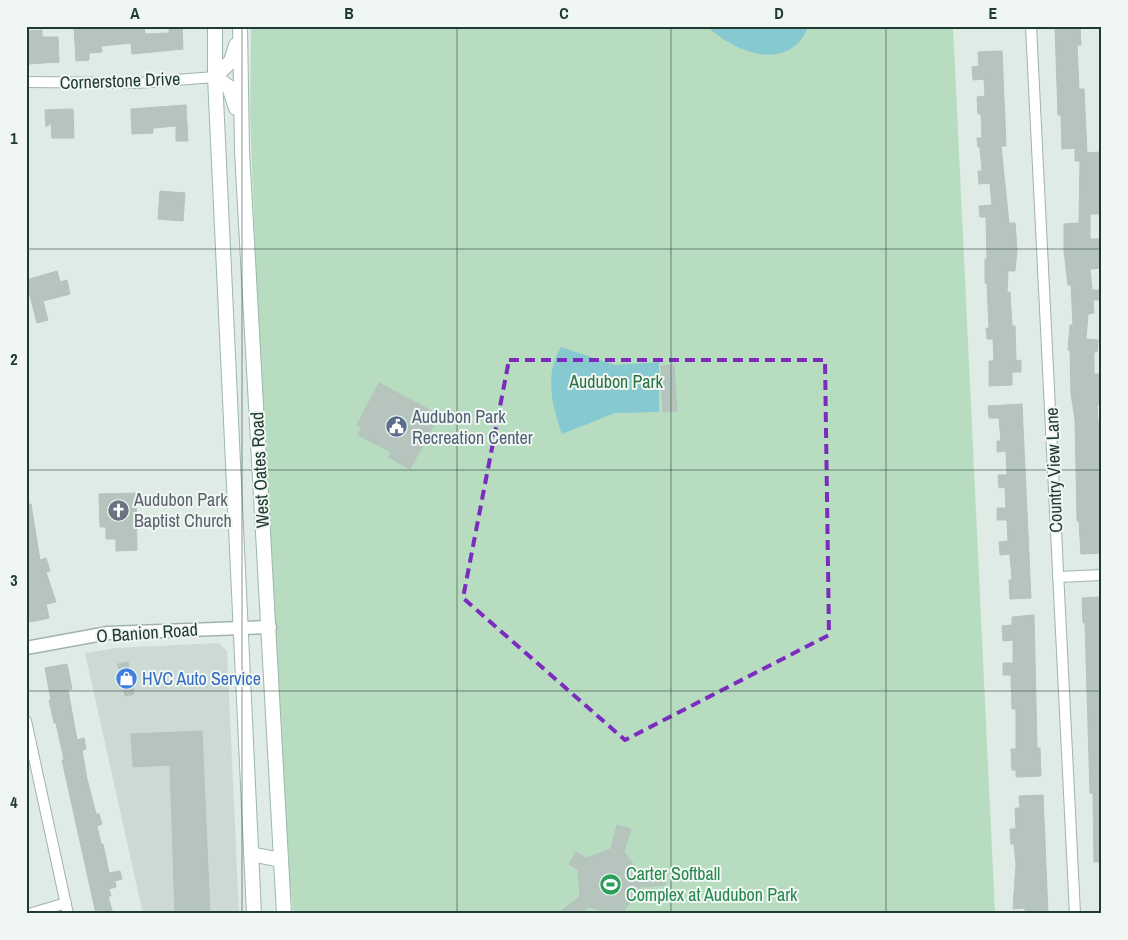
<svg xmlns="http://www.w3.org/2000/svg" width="1128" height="940" font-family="'Archivo Narrow',sans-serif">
  <rect width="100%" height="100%" fill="#dfebe5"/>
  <path fill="#cddad4" d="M219,643L227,651L239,914H143L85,653L116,648Z"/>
  <path fill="#b7dcc0" d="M251,26H953L995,914H293L285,834L258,326L250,113Z"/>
  <path fill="#86c9d1" d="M707,26L772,29L809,26C806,31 804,36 801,40C776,70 729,48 707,26Z
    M561,347L615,365L659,362V412L615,413L562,434C552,405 544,375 561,347Z"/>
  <path fill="#b5c5be" stroke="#b2c4bc" d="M100,26V29L144,26L145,34L169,33V26H182L183,49L132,54L131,43L101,46L102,52L89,53V60L76,61L74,27Z
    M1055,26H1080L1081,45H1077L1079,89H1084L1087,153L1100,152L1102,214H1090V239H1102V268L1090,269L1092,290H1099L1100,300H1093L1094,313L1088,314L1086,339L1098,340L1097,352H1094V374H1102V387H1099L1101,404L1097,405L1101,465L1100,484L1102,553L1081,554L1079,521H1077L1075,419L1071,394L1070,350H1068L1070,325H1073L1071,285H1068L1064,251V224L1079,223L1080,161H1075V148L1062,149L1061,115H1058Z
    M42,30V37H58L59,62L29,64L28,31Z
    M1002,51L1006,146H1001L1009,223H1015L1017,250L1015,271H1008L1007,292H1010L1012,326H1015L1016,361L1021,360V372H1012V385L989,386V361H994L993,339H987L986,328H989L987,283H985V259H987L986,217H980L979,206L992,205L990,183L979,184L978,171H982L980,147H978L977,138H982L981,114H978L977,97L985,96L984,79L973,80L972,67L979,66L978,52Z
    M186,105L188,141H176V126L153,128V133L132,134L131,109Z
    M73,109L74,138H52L51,123L46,127L45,110Z
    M160,191L185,193L183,221L158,219Z
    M57,271L60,282L67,280L70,294L43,301L48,320L37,323L26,280Z
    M674,365L677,411L663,412L661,366Z
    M379,383L439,415L410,469L388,457L391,452L358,435L362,428L357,425Z
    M1022,404L1031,598L1010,599L1009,580H1012L1010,554L1000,555L999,542L1008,541L1007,520H997V508H1006L1005,487L999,488L998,475H1007L1006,451L997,452V441H1001L999,418H989L988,406Z
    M136,493L137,550L116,551V539H106V527H100L99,494Z
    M26,504H31L40,560L46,558L50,571L46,572L56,602L46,604L49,618L30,622L26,608Z
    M1100,597V605H1102V862H1094L1093,793H1090L1085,623H1083L1082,598Z
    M1034,615L1037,748H1040L1041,776L1016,777V770H1012L1011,749H1016V709H1012L1011,675H1003V663H1013V640L1003,641L1002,626L1012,625V617Z
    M128,662L134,694L125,696L118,664Z
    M67,664L72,689L68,690L77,740L84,738L86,749L82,750L87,779L96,814H99L102,824L97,826L101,844H103L109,873L120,871L122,879L115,881L116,887L109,889L111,896H108L113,914H96L62,760H64L56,723H54L49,700H51L45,668Z
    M202,731L210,914H175L170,765L133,767L131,734Z
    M1043,795L1048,914H1025V908L1013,909L1016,864L1014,844H1011L1010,829H1016L1015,808H1020L1019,796Z
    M617,825L631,829L624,852L640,873L666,872V885L640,887L624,911L617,914L589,907L580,914H558L580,896L578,870L569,864L576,852L586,858L611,849Z"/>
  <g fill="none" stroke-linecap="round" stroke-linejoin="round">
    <defs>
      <path id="minor" d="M1031,26L1075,914
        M26,82L137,83L215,77
        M1058,577L1102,575
        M26,721L68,914
        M29,914L66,903"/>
      <path id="tertiary" d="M26,648L108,633L270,627"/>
      <path id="secondary" d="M215,26V77L254,914
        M240,26L242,151L284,914
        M215,77L229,87L236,108
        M215,77L231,61L236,45
        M251,854L281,860"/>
    </defs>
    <use href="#minor" stroke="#a2b3ac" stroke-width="12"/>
    <use href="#tertiary" stroke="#a2b3ac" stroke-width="15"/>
    <use href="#secondary" stroke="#9eb7ad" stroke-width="16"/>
    <use href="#minor" stroke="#fff" stroke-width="10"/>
    <use href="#tertiary" stroke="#fff" stroke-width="12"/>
    <use href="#secondary" stroke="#fff" stroke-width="14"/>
  </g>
  <path fill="none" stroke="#7b2cbf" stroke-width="4" stroke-dasharray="10 6" stroke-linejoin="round" d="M509,360H825L829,635L625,740L463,598Z"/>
  <path fill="none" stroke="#203b33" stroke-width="1" stroke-opacity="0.55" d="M242,26V914M457,26V914M671,26V914M886,26V914M26,249H1102M26,470H1102M26,691H1102"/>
  <defs>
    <symbol id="civic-disc" viewBox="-11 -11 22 22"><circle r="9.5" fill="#5c6f8a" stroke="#f0f7f3"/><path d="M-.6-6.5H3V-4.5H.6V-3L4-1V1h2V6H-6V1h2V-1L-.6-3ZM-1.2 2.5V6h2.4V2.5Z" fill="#fff"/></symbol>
    <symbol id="church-disc" viewBox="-11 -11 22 22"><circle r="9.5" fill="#6b7280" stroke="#f0f7f3"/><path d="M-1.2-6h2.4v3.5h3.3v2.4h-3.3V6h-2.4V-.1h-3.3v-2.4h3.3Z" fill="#fff"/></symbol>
    <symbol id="shop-disc" viewBox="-11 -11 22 22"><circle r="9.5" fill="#3f7fe0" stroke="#f0f7f3"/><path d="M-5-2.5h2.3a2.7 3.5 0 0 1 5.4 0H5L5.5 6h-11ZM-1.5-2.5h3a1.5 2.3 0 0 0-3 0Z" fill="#fff"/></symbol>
    <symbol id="stadium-disc" viewBox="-11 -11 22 22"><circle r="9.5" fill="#2e9e5b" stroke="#f0f7f3"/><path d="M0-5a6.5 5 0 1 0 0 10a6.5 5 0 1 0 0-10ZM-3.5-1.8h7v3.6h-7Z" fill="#fff"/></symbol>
  </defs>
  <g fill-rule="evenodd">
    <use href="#civic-disc" x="384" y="414" width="25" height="25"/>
    <use href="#church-disc" x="106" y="498" width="25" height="25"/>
    <use href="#shop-disc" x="114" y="666" width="25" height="25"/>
    <use href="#stadium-disc" x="598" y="872" width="25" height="25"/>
  </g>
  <g text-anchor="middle" stroke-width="4" stroke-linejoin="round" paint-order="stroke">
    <g font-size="18" fill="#203b33" stroke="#f0f7f3">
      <text transform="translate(120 81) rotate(-2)" y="6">Cornerstone Drive</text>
      <text transform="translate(260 470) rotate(-93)" y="6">West Oates Road</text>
      <text transform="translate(1054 470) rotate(-92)" y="6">Country View Lane</text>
      <text transform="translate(147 633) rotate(-4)" y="6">O Banion Road</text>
    </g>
    <g font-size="18" fill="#2a7243" stroke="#f0f7f3">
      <text x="616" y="388">Audubon Park</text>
    </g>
    <g font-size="18" fill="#4e5e75" stroke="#f0f7f3" text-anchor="start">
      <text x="412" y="423">Audubon Park<tspan x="412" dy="21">Recreation Center</tspan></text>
    </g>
    <g font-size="18" fill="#5b616d" stroke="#f0f7f3" text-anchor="start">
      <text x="134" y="506">Audubon Park<tspan x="134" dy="21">Baptist Church</tspan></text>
    </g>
    <g font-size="18" fill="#366cbe" stroke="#f0f7f3" text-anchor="start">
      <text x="142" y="685">HVC Auto Service</text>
    </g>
    <g font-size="18" fill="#27864d" stroke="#f0f7f3" text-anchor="start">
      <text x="626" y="880">Carter Softball<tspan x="626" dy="21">Complex at Audubon Park</tspan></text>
    </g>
  </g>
  <rect width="1128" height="940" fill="none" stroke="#f0f7f3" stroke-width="55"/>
  <rect x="28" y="28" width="1072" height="884" fill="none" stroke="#203b33" stroke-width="2"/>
  <g font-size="16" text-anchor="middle" font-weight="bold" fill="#203b33">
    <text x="135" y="19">A</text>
    <text x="349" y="19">B</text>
    <text x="564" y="19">C</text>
    <text x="779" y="19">D</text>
    <text x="993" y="19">E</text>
    <text x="14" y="144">1</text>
    <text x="14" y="365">2</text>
    <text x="14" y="586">3</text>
    <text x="14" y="808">4</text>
  </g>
</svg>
